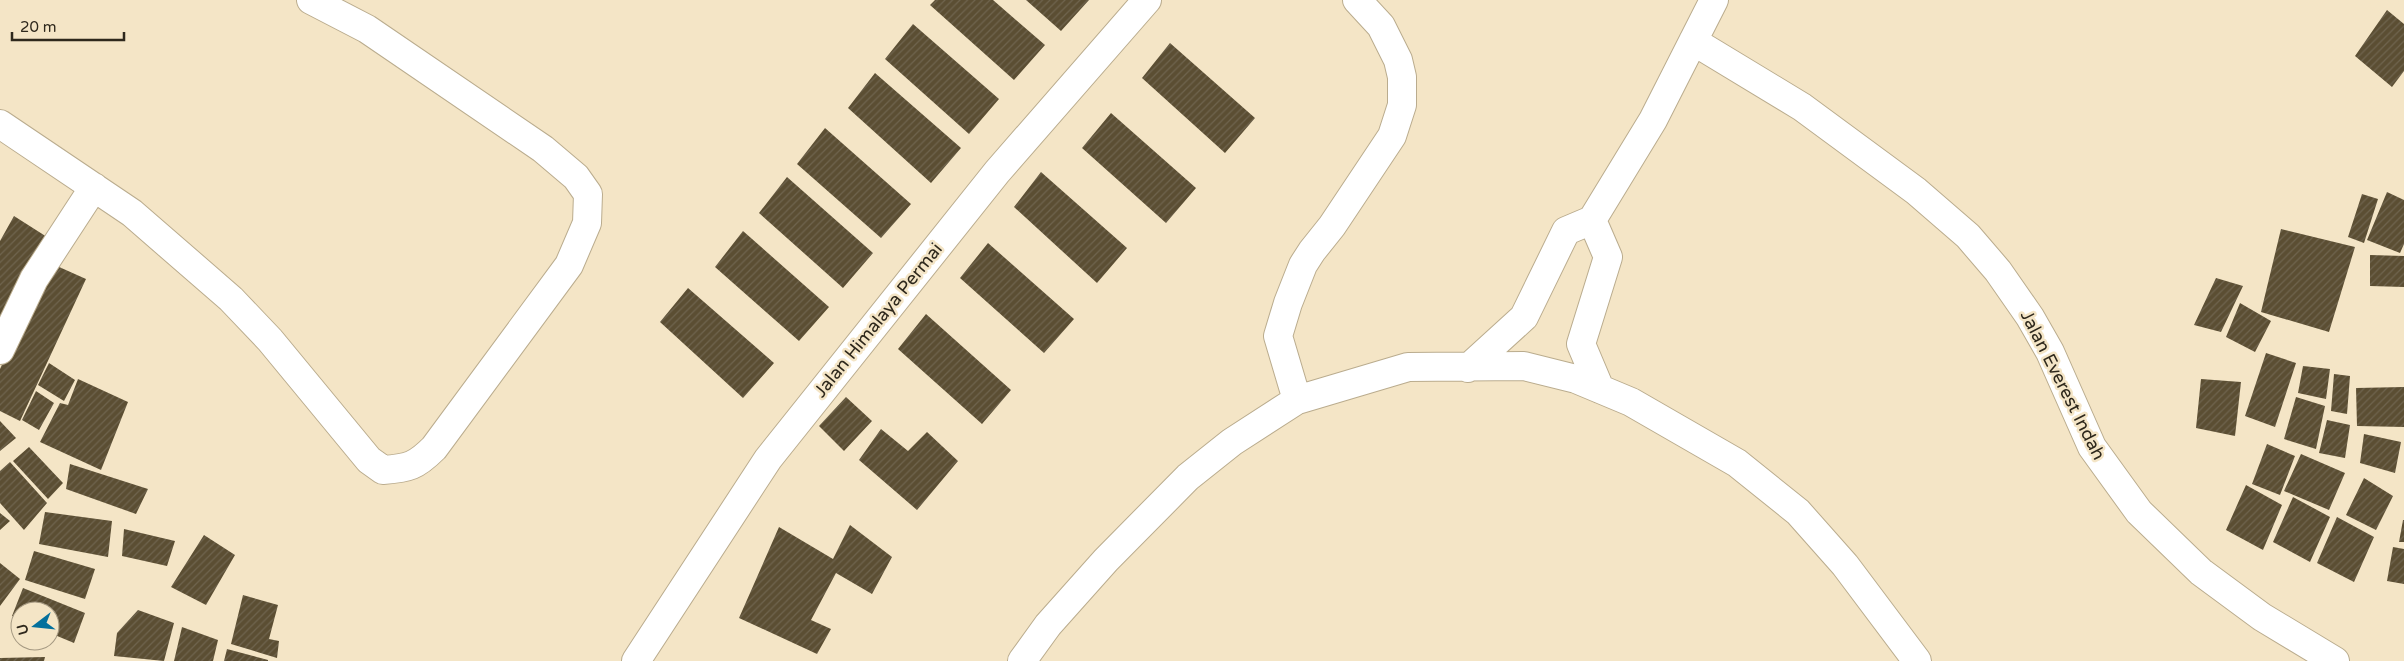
<svg xmlns="http://www.w3.org/2000/svg" width="2404" height="661" font-family="'Varela Round',sans-serif">
  <defs>
    <pattern id="building-hatch" width="6" height="6" patternUnits="userSpaceOnUse" patternTransform="scale(1.25)"><rect width="6" height="6" fill="#5b4e33"/><path d="M-1 1l2-2M0 6l6-6M5 7l2-2" fill="none" stroke="#6f644e"/></pattern>
  </defs>
  <rect width="100%" height="100%" fill="#f4e5c6"/>
  <path fill="url(#building-hatch)" d="M935,0H993L1045,45L1014,80L930,5Z
    M1026,0H1089L1061,31Z
    M2387,10L2404,24V71L2392,87L2355,56Z
    M913,24L999,99L969,134L885,59Z
    M1170,43L1255,118L1225,153L1142,78Z
    M875,73L961,148L931,183L848,108Z
    M1111,113L1196,188L1166,223L1082,148Z
    M825,128L911,204L881,238L797,164Z
    M1041,172L1127,248L1097,283L1014,207Z
    M787,177L873,253L843,288L759,213Z
    M2387,192L2404,200V244L2400,253L2367,240Z
    M2362,194L2378,199L2364,243L2348,237Z
    M14,216L47,237L0,323V241Z
    M2281,229L2355,247L2329,332L2261,312Z
    M743,231L829,307L799,341L715,267Z
    M988,243L1074,319L1044,353L960,278Z
    M2370,255L2404,256V287L2370,286Z
    M48,262L86,279L20,421L0,411V369Z
    M2216,278L2243,286L2221,332L2194,325Z
    M688,288L774,363L743,398L660,322Z
    M2240,303L2271,321L2255,352L2226,337Z
    M926,314L1011,390L982,424L898,349Z
    M2266,353L2296,363L2275,427L2245,416Z
    M49,363L75,380L64,401L38,385Z
    M2303,366L2330,369L2326,399L2298,393Z
    M2334,374L2350,376L2347,414L2331,411Z
    M78,379L128,402L101,470L40,442L60,403L68,405Z
    M2201,379L2241,382L2235,436L2196,428Z
    M2404,387V427L2357,426L2356,388Z
    M36,391L54,403L39,430L22,420Z
    M846,397L872,421L844,451L819,426Z
    M2296,397L2325,406L2316,449L2284,439Z
    M2327,420L2350,425L2345,458L2319,453Z
    M0,421L16,438L0,451Z
    M881,429L908,451L927,432L958,461L917,510L859,460Z
    M2364,434L2401,442L2395,473L2360,463Z
    M2267,444L2295,456L2280,495L2252,484Z
    M29,447L63,483L48,499L13,461Z
    M2301,454L2345,473L2329,510L2284,491Z
    M10,462L47,503L24,530L0,503V471Z
    M70,464L148,489L136,514L66,489Z
    M2364,478L2393,496L2376,530L2346,515Z
    M2246,485L2282,505L2263,550L2226,530Z
    M2293,497L2330,517L2310,562L2273,542Z
    M45,512L112,521L108,557L39,544Z
    M0,513L10,521L0,530Z
    M2337,517L2374,537L2354,582L2317,563Z
    M2403,520H2404V542H2399Z
    M850,525L892,557L872,594L836,573L811,620L831,629L817,654L739,618L779,527L833,559Z
    M124,529L175,541L167,566L122,556Z
    M204,535L235,555L206,605L171,587Z
    M2393,547L2404,549V584L2387,581Z
    M34,551L95,569L85,599L25,580Z
    M0,563L20,579L0,606Z
    M23,588L85,613L74,643L50,633V611H20V620L12,616Z
    M243,595L278,605L269,639L279,641L277,658L231,644Z
    M138,610L174,623L164,661L114,656L117,633Z
    M182,627L218,640L213,661H174Z
    M227,649L268,660V661H224Z
    M45,657L44,661H0V658Z"/>
  <g fill="none" stroke-linecap="round" stroke-linejoin="round">
    <defs>
      <path id="minor" d="M1693,41L1802,107L1916,191L1968,236L1998,271L2030,317L2050,352L2092,447L2139,512L2201,572L2262,617L2335,661
        M0,124L132,213L231,299L270,340L369,460L383,470C409,468 416,466 434,448L569,265L587,223L588,194L576,177L543,149L367,29L311,0
        M1592,220L1653,120L1714,0
        M1592,220L1608,257L1581,344L1600,389
        M0,350L34,279L94,187
        M1468,368L1524,317L1566,231L1592,220
        M1297,400L1278,336L1288,303L1303,265L1312,251L1332,226L1392,136L1402,105V77L1398,60L1381,26L1357,0
        M636,661L768,459L997,172L1147,0
        M1022,661L1048,625L1106,560L1188,477L1232,442L1297,400L1408,367L1524,366L1576,379L1631,402L1737,463L1798,512L1845,565L1917,661"/>
    </defs>
    <use href="#minor" stroke="#baac8e" stroke-width="30"/>
    <use href="#minor" stroke="#fff" stroke-width="28"/>
  </g>
  <g text-anchor="middle" stroke-width="5" stroke-linejoin="round" paint-order="stroke">
    <g font-size="18" fill="#2e281c" stroke="#f4e5c6">
      <text transform="translate(878 320) rotate(-51)" y="6">Jalan Himalaya Permai</text>
      <text transform="translate(2063 385) rotate(63)" y="6">Jalan Everest Indah</text>
    </g>
  </g>
  <g transform="translate(35 626) rotate(254)"><circle r="24" fill="#f4e5c6" stroke="#a59982"/>
  <path d="M0-4L9 19L0 12L-9 19Z" fill="#04709c"/>
  <text y="-8" font-size="14" font-weight="bold" text-anchor="middle" fill="#2e281c">U</text>
  </g>
  <path d="M12 32v8h112v-8" fill="none" stroke="#2e281c" stroke-width="2.5"/>
  <text x="20" y="32" font-size="15" fill="#2e281c" stroke="#f4e5c6" stroke-width="4" paint-order="stroke">20 m</text>
</svg>
